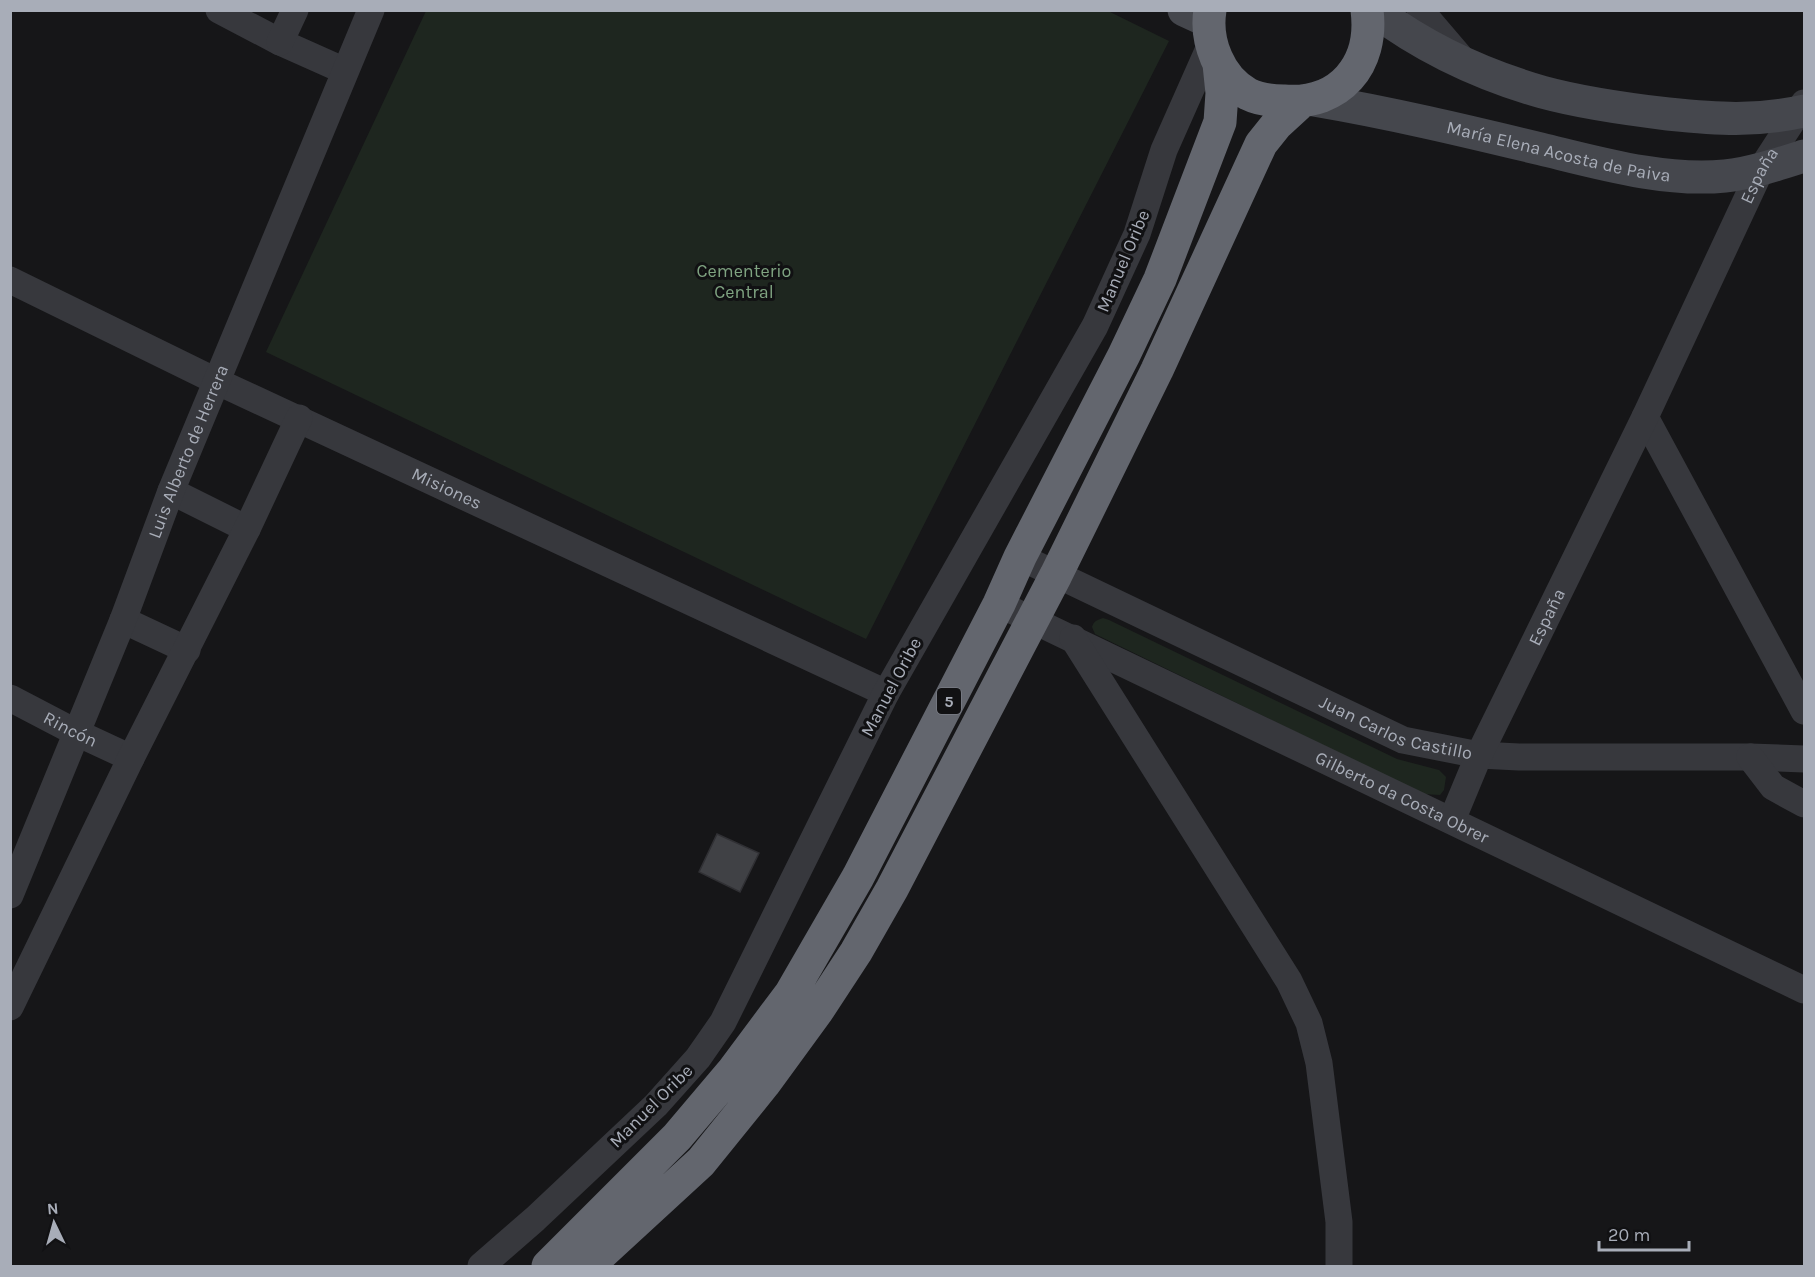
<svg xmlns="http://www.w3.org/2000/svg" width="1815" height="1277" font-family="Karla,sans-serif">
  <rect width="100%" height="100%" fill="#161618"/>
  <path fill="#1e261f" d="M1108,11L1169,41L866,639L266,352L426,11Z
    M1103,618L1109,620L1397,759L1439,770L1446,777L1444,790L1440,795L1423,794L1095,634L1092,627C1094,621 1097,620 1103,618Z"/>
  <path fill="#404145" stroke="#303034" stroke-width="1.5" d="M717,834L759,853L740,892L699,872Z"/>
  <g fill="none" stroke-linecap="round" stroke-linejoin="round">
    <g stroke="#37383d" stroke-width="27">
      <path d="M219,10L280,42L345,71"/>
      <path d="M1420,10L1461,58"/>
      <path d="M280,42L295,10"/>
      <path id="s1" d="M10,280L216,381L886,693"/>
      <path d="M1645,417L1804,711"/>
      <path d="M171,491L247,529"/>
      <path id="s2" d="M1020,557L1403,740L1479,755L1519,757H1750L1804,759"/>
      <path id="s3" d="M999,604L1804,990"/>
      <path d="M123,620L187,650"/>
      <path d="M1073,638L1289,981L1309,1023L1319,1063L1339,1222V1266"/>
      <path id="s4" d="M10,698L75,732L131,758"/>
      <path d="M1750,757L1773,787L1804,804"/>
      <path id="s5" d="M1452,820L1479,755L1645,417L1761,169L1804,103"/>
      <path id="s6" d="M10,895L123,620L171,491L371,10"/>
      <path d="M10,1007L131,758L247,529L299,418"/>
      <path d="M481,1266L535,1219L656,1105L698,1058L723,1022L886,693L1095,326L1137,234L1164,150L1211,44"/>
    </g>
    <g stroke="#45474d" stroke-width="33">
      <path d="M1184,10L1208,21"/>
      <path d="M1374,10C1423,47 1483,75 1542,92C1582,103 1626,109 1668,114C1717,119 1755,122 1804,111"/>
      <path id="s7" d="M1314,100C1391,113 1466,131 1541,149C1599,163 1665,182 1725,176C1752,173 1779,164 1804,156"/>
    </g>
    <path stroke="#63666e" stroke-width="33" d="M1210,10C1205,41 1219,78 1248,94C1258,99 1273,101 1284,101C1340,105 1374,65 1367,10
      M548,1266L677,1137L732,1072L791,993L858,877L999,604L1020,557L1124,355L1160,279L1220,122L1222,93L1219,64
      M588,1266L701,1162L764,1084L818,1010L856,952L892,889L1056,575L1157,370L1261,144L1277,124L1301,102"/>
  </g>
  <g text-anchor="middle" stroke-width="6" stroke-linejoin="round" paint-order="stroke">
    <rect fill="#111113" stroke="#7b7e86" stroke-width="1.5" x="937" y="688" width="24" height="26" rx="4.5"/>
    <g font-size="16" font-weight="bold" fill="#a8adb8">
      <text x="949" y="707">5</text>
    </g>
    <g font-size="18" fill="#a8adb8" stroke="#111113">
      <text dy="6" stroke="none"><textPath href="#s7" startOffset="250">María Elena Acosta de Paiva</textPath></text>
      <text dy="6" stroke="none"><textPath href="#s5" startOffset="714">España</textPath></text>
      <text transform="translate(1123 261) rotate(-67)" y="6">Manuel Oribe</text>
      <text dy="6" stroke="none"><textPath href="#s6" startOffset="478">Luis Alberto de Herrera</textPath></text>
      <text dy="6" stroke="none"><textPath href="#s1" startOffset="484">Misiones</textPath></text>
      <text dy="6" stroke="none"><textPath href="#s5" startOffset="224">España</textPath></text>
      <text transform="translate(891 687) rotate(-62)" y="6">Manuel Oribe</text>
      <text dy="6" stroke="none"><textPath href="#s2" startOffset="414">Juan Carlos Castillo</textPath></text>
      <text dy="6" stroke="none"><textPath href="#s4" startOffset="68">Rincón</textPath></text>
      <text dy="6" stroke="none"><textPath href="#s3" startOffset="447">Gilberto da Costa Obrer</textPath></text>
      <text transform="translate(651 1106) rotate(-45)" y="6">Manuel Oribe</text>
    </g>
    <g font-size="18" fill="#7fa381" stroke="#111113">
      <text x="744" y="277">Cementerio<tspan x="744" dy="21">Central</tspan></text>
    </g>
  </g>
  <rect width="1815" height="1277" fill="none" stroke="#a8adb8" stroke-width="24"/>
  <g transform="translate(54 1223) rotate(355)" stroke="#111113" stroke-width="4.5" paint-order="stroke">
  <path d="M0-4.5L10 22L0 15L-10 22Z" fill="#a8adb8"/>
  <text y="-9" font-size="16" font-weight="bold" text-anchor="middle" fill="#a8adb8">N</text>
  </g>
  <path d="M1599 1241v9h90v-9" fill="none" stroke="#a8adb8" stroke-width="3"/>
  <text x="1608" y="1241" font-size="18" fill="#a8adb8" stroke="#111113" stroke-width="4.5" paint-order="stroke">20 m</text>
</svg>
